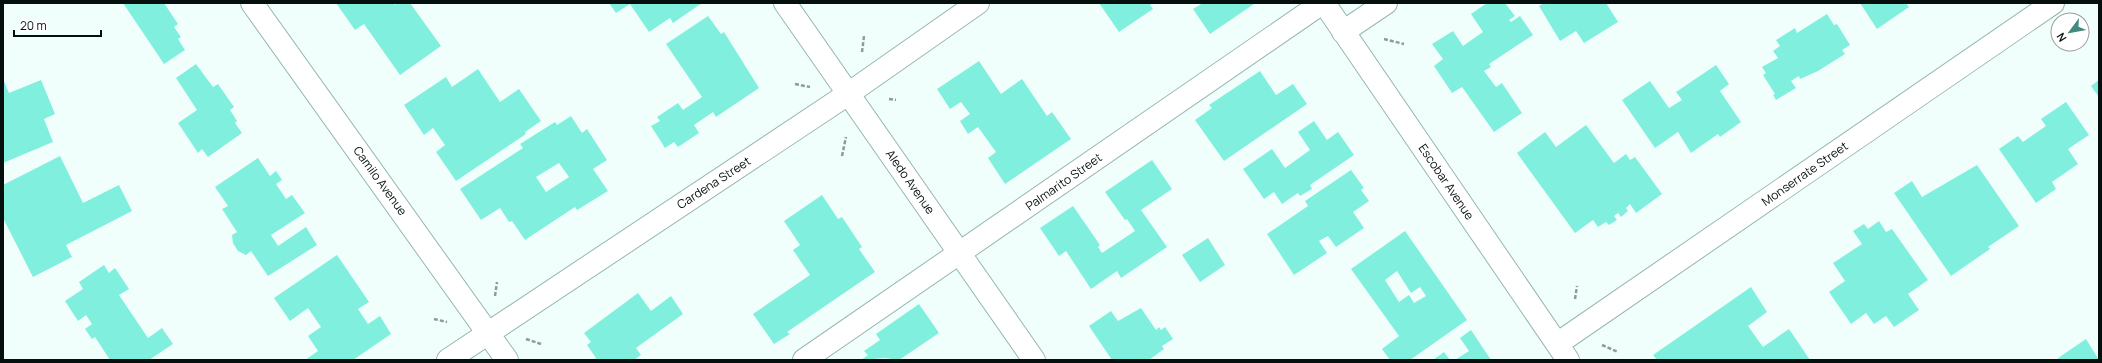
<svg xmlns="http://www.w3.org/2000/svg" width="2102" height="363" font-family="Manrope,sans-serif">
  <rect width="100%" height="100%" fill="#f1fffc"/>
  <path fill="#81efde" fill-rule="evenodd" d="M123,3H164L178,24L174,27L181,37L178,39L185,50L164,64Z
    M336,3H394L395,5L398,3H410L441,46L400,75L364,24L355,30Z
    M609,3H702L673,23L670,18L649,32L630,4L616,13Z
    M1099,3H1153L1150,5L1153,9L1119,32Z
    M1203,3H1253L1254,4L1210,34L1193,9Z
    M1487,3H1505L1515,16L1509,20L1511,22L1520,16L1533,35L1489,64L1491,67L1484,71L1496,87L1502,83L1522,113L1494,132L1462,87L1452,93L1434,66L1443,59L1432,44L1453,31L1463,46L1483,32L1471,14Z
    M1544,3H1606L1618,22L1584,43L1576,31L1560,41L1539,6Z
    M1860,3H1906L1909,7L1877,29Z
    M1827,14L1834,25L1837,24L1850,45L1842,50L1845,54L1818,71L1800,79L1799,76L1791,81L1796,88L1776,100L1773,95L1775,94L1763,75L1766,73L1762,67L1778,58L1773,51L1780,46L1776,40L1795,28L1797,33Z
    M708,16L721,34L724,32L759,88L716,117L713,112L694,125L699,133L678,147L674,142L665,148L651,126L660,121L657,117L678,103L683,110L702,97L666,44Z
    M979,61L1001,94L1022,79L1047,116L1052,112L1071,139L1005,184L988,158L996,152L978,127L968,134L960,121L970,114L961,102L950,109L937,89Z
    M196,64L213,87L218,84L234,107L230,110L237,121L235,123L242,133L208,157L202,149L198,153L178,123L197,110L176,78Z
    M1716,65L1729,84L1720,91L1741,122L1720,137L1718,134L1691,153L1678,132L1655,148L1622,100L1650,81L1669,108L1682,100L1676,92Z
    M478,69L500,102L519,89L541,121L525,132L526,134L456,181L436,152L445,145L433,128L424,135L404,105L446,77L452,87Z
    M1260,71L1276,95L1293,84L1307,104L1224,161L1195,120L1212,108L1209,105Z
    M3,79L9,93L41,80L55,114L44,119L53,142L3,163Z
    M2099,80V97L2091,86Z
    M2066,102L2089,135L2068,149L2078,164L2052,182L2056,189L2036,203L1999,149L2018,136L2023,142L2046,126L2041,119Z
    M571,116L582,133L587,129L607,160L593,169L608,191L577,210L575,207L525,240L512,221L509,222L500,208L481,220L460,189L523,148L520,144L555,122L557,125ZM559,163L569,177L546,192L536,177Z
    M1314,121L1327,140L1338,132L1354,155L1310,185L1312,189L1300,196L1298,193L1282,204L1274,192L1264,199L1243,169L1272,149L1285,168L1310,150L1298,132Z
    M1586,125L1614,163L1626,154L1630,160L1635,157L1662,194L1636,213L1630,204L1626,208L1628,211L1621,217L1618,213L1614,216L1617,220L1609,225L1606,222L1598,227L1593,220L1575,233L1517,153L1545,132L1556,147Z
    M60,156L83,203L119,185L132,211L66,245L72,257L33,277L3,218V185Z
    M258,158L270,176L276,171L282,180L276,184L286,199L292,195L305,213L271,235L278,246L306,227L317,245L268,276L251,251L246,255L238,251L233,243L232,235L237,232L222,209L228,206L215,187Z
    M1152,160L1172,189L1141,210L1167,247L1121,278L1117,271L1091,289L1066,251L1059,256L1040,228L1073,206L1100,245L1098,247L1102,253L1135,231L1127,219L1125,220L1105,192Z
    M1977,165L2019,226L1988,247L1990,249L1951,276L1894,193L1912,181L1922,197Z
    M1351,170L1364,188L1361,190L1369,201L1353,212L1364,228L1336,247L1328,236L1319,241L1327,253L1294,275L1267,234L1308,206L1305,201Z
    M822,195L838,219L842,217L862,247L859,249L875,272L787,332L790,334L774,344L753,314L810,275L793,250L800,245L784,221Z
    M1879,221L1886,232L1892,229L1928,280L1908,294L1919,310L1894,327L1886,316L1874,324L1866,313L1851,324L1829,292L1845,281L1833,263L1862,244L1853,231L1864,224L1868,229Z
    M1405,231L1467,320L1410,360H1390L1382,349L1399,336L1351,269ZM1397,271L1411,293L1420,287L1426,296L1414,303L1409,295L1399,302L1385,280Z
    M1208,238L1225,265L1200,282L1182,255Z
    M337,255L369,302L358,309L368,324L380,316L391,334L353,360H305L318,351L308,336L321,327L308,308L290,321L274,298Z
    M104,265L109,273L115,268L129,289L119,295L148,338L162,328L173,344L149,360H110L95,337L92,339L85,329L92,324L86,315L78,321L65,301L83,289L79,282Z
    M1751,287L1767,312L1748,326L1763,347L1789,329L1810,360H1657L1653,355Z
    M638,293L651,311L671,296L683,314L636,348L641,355L634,360H593L596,358L587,345L591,342L584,333Z
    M919,304L939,333L899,360L885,358L861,360L868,355L864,351L880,340L876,334Z
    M1141,308L1156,330L1159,327L1161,330L1165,327L1173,339L1162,346L1164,349L1149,360H1112L1089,326L1111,311L1118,321Z
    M1471,330L1491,360H1455L1469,351L1460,338Z
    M2086,339L2099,360H2056L2061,356Z
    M1444,352L1450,360H1433Z"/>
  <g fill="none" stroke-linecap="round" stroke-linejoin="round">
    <defs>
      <path id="street" d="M252,3L507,360
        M785,3L1034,360
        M1324,3L1568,360
        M1343,32L1386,3
        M1557,344L2053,3
        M448,360L848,94L978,3
        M804,360L1322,3"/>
    </defs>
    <use href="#street" stroke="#97b7b1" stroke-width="24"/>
    <path stroke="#8f9b99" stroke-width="2.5" stroke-dasharray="4 2" stroke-linecap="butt" d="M1384,39L1404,44
      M862,52L864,36
      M795,84L810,87
      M889,99L896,100
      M842,156L846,137
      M495,296L497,282
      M1575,299L1577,286
      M434,319L447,322
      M526,339L541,344
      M1602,345L1618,352"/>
    <use href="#street" stroke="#fff" stroke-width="22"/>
  </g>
  <g text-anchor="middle" stroke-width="3" stroke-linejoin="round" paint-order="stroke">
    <g font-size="12" fill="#05100e" stroke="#fff">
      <text transform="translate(1805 174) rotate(-35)" y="4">Monserrate Street</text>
      <text transform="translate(380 181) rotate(54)" y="4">Camilo Avenue</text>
      <text transform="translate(910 182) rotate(55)" y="4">Aledo Avenue</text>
      <text transform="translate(1064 182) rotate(-35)" y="4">Palmarito Street</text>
      <text transform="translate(1446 182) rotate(56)" y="4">Escobar Avenue</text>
      <text transform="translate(714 183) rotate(-33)" y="4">Cardena Street</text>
    </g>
  </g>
  <rect width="2102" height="363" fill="none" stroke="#05100e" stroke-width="8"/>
  <g transform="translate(2070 32) rotate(238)"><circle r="19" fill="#ffffff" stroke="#9b9f9f"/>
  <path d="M0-3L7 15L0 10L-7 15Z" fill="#44897f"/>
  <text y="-6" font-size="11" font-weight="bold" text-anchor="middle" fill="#05100e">N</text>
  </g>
  <path d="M14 30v6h87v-6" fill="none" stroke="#05100e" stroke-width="2"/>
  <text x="20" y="30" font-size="12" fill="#05100e" stroke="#ffffff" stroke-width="3" paint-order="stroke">20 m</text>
</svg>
